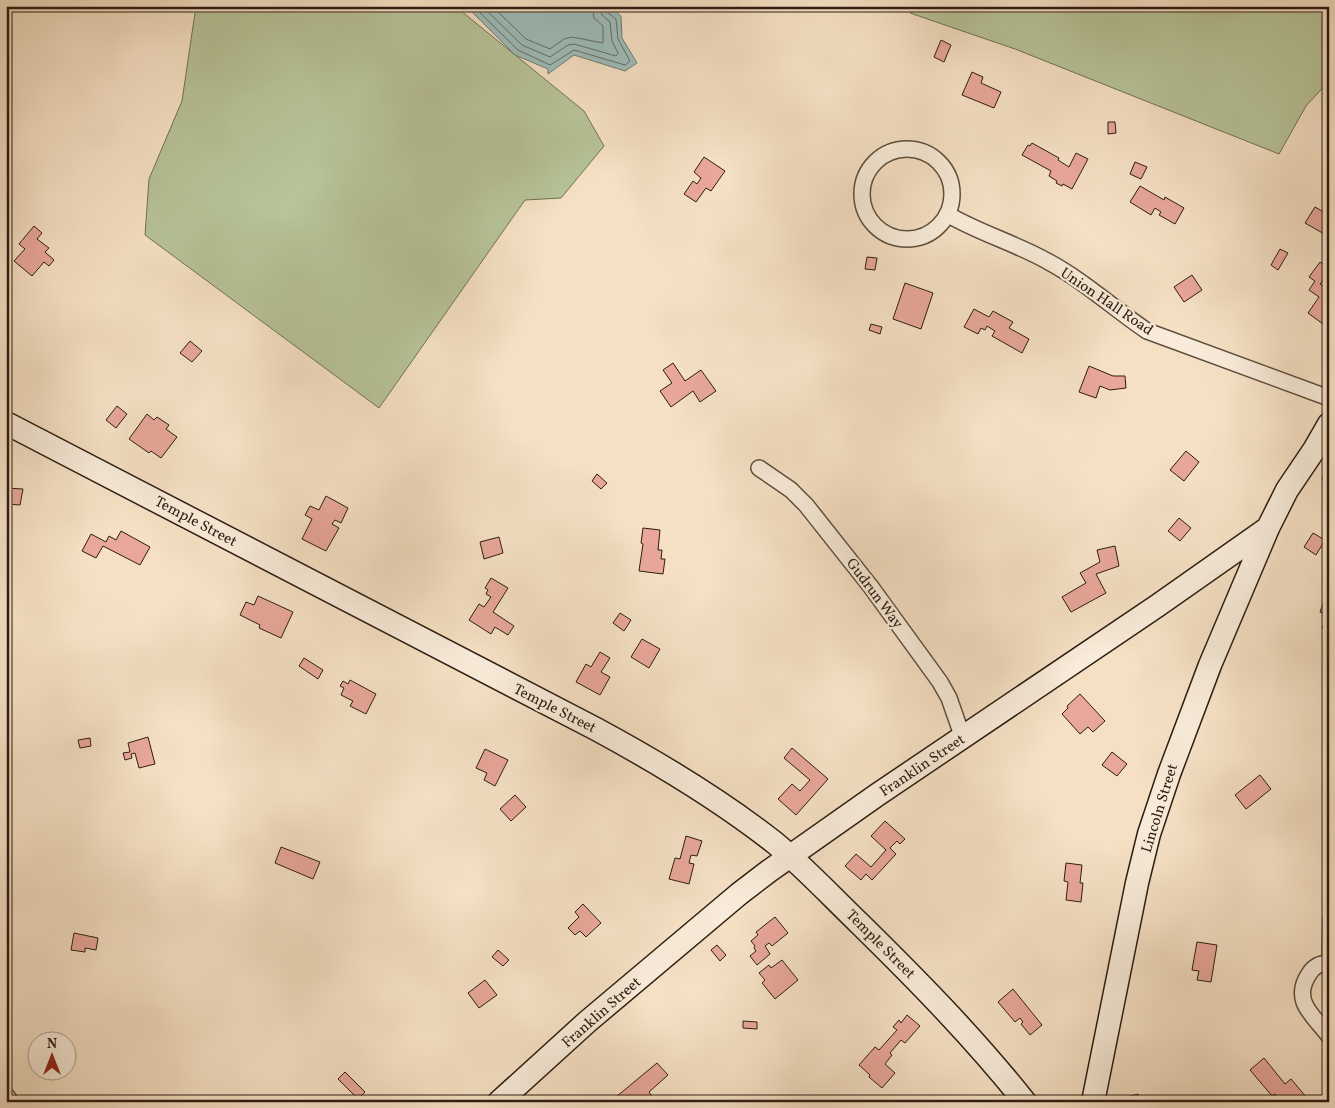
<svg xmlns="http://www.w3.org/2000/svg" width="1335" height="1108" font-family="Vollkorn,serif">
  <rect width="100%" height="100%" fill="#f5e0c4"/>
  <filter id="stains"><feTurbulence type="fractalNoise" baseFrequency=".004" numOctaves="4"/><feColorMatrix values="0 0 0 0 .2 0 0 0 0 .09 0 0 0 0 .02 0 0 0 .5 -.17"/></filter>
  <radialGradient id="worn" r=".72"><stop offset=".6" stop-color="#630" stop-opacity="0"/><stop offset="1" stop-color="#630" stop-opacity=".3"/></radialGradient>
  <path fill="#b7c398" stroke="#727055" d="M196,6H455L584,111L604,146L561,198L525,200L379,408L145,235L149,179L182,101Z
    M913,6H1329V81L1306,106L1279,154L1015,49L910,13Z"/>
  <path fill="#9dbcb9" stroke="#707c76" d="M466,6H608L621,16L622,38L637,63L625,71L574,55L548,74V69L515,55Z"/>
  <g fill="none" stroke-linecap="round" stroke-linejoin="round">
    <path stroke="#646c66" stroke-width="1" d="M473,6L518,50L550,65L574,50L625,65L630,61L618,39L616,19L607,12L606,6
      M482,6L522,45L550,57L568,45L574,44L616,56L618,53L612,41L610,22L602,15L599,6
      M492,6L526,39L550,49L564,39L572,37L603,43V26L594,18L592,6"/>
  </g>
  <path fill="#e8a79a" stroke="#2c1d12" d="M941,40L951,45L944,62L934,57Z
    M972,72L983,77L981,83L1001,92L994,108L962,95Z
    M1108,122H1115L1116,133L1108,134Z
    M1032,143L1059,158L1058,160L1069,167L1076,153L1088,159L1072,189L1063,184L1062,186L1056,183L1057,181L1049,176L1051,171L1022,155L1028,145L1030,146Z
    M704,157L725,171L711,191L706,188L696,202L684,194L693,181L697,184L701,178L694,172Z
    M1135,162L1147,167L1141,179L1130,174Z
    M1140,186L1164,200L1165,197L1184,208L1175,224L1159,215L1161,212L1155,208L1151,215L1130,202Z
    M1315,207L1329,215V230L1326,235L1305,223Z
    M34,226L42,233L37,239L49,248L45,252L54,260L49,266L44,262L32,276L14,261L25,249L19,244Z
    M1280,249L1288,253L1278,270L1271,265Z
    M867,257L877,258L875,270L865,269Z
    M1320,262L1329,269V272L1320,284L1329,290V316L1323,324L1308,313L1319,297L1309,290L1315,281L1309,277Z
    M1192,275L1202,290L1184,302L1174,287Z
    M905,283L933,293L921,329L893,319Z
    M974,309L989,317L993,311L1013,322L1009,328L1029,339L1022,353L992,336L995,331L987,326L985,330L981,328L978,334L964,327Z
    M871,324L882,327L880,334L869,330Z
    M190,341L202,351L192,362L180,353Z
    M673,363L685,381L701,370L716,391L700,402L693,391L671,407L660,391L672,383L663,370Z
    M1089,366L1113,376H1125L1126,388L1110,390L1100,386L1096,398L1079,392Z
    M117,406L127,414L116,428L106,420Z
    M147,414L154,420L157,417L169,425L166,429L177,437L161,458L151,451L149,453L129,439Z
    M1186,451L1199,462L1184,481L1170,470Z
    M1329,468V483L1322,479Z
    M597,474L607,483L601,489L592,481Z
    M6,488L23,489L20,505L7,504L6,510Z
    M326,496L348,508L341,523L335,520L332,524L339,528L326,551L302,539L312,519L305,515L310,506L319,510Z
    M1179,518L1191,528L1180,541L1168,531Z
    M643,528L660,530L658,550H662L661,559H665L663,574L639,571L643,544L641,543Z
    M121,531L150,547L140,565L103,546L96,558L82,551L91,534L106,542L109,536L116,540Z
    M1313,533L1325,540L1316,555L1304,547Z
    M499,537L503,553L484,559L480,542Z
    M1115,546L1119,566L1096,574L1106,593L1071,612L1062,597L1086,583L1080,573L1100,562L1097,550Z
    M491,578L508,588L493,612L514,626L508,635L495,627L491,634L469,620L479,604L484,607L491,597L486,594L488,590L485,588Z
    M1328,590H1329V630L1322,628L1327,615L1320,612Z
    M258,596L293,612L281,638L259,628L260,625L240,615L246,602L254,605Z
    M620,613L631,620L624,631L613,623Z
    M642,639L660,649L649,668L631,657Z
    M600,652L610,658L601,672L610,677L600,695L576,682L586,664L591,667Z
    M304,658L323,670L318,679L299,666Z
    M350,680L376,694L366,714L350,706L353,701L341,695L344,688L340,686L343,681L348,684Z
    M1080,694L1105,721L1093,732L1088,727L1080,734L1062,714L1068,708L1067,706Z
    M148,737L155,764L139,768L135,753L131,754L132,758L125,760L123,753L130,752L128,743Z
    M90,738L91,746L80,748L78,740Z
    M792,748L828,779L796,815L778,799L792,784L800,791L810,780L784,758Z
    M485,749L508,760L495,786L484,780L487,773L476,768Z
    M1112,752L1127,764L1117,776L1102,765Z
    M1260,775L1271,789L1246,809L1235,795Z
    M515,795L526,807L511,821L500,809Z
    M885,821L905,839L900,844L897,841L890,848L896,854L872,880L866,874L861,880L845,866L856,854L871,867L886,850L871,836Z
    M686,836L702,841L697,856L691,855L689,863L694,864L689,884L669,879L675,858L680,859Z
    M281,847L320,862L313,879L275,863Z
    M1066,863L1082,865L1080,883H1083L1081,902L1066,900L1068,882L1064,881Z
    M583,904L601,923L586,937L580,931L575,935L568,928L579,917L575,912Z
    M775,917L788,933L772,946L769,943L765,946L770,954L757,965L750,956L756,951L754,948L755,946L751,941L758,935L756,932Z
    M74,933L98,938L96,950L85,948V952L71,950Z
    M1197,942L1217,945L1211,982L1197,980L1199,971L1192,970Z
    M717,945L726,955L720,961L711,950Z
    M498,950L509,960L503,966L492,957Z
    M782,960L798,980L775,999L762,983L765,980L759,973L769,965L771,968Z
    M485,980L497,995L479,1008L468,993Z
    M1013,989L1042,1025L1030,1035L1021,1024L1023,1022L1020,1018L1015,1022L998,1002Z
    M907,1015L920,1026L905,1043L901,1040L890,1053L892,1055L885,1064L895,1073L882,1088L869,1077L870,1075L859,1065L875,1047L879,1050L897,1030L893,1027L899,1020L901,1023Z
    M743,1021L757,1022V1029L743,1028Z
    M1264,1058L1285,1084L1291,1079L1307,1098L1303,1102H1282L1275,1094L1272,1096L1250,1070Z
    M657,1063L668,1075L649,1092L656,1102H642L641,1100L639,1102H610Z
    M345,1072L365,1092L358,1099L338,1079Z
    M1138,1094L1140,1102H1124L1123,1098Z"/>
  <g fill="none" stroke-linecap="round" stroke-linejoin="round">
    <defs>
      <path id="lane" d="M1326,963L1327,919L1329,916"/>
      <path id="street" d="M862 194a45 45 0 1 1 90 0a45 45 0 1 1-90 0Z
        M947,214C979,233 1015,243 1047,261C1083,280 1113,308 1147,331L1329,398
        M759,468L791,490L806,505L871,587L940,682L949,698L963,738
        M1329,963C1320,963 1314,966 1309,974C1291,1001 1314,1016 1329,1036
        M6,1095L11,1102"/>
      <path id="secondary" d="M6,423L596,729C659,763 719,799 775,843C805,868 832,897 860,924C918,981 974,1038 1025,1102
        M499,1102L587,1022L739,894L769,871L877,795L1157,606L1268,528
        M1093,1102L1137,883L1149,834L1169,774L1210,665L1268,528L1287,490L1314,450L1329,424"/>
    </defs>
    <use href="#lane" stroke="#5e4e3e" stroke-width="10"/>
    <use href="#street" stroke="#5e4e3e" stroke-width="18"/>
    <use href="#secondary" stroke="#2c1d12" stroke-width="25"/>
    <use href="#lane" stroke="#f8ebd9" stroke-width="8"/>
    <use href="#street" stroke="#f8ebd9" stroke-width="15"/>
    <use href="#secondary" stroke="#f8ebd9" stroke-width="22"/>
  </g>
  <g text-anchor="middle" stroke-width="4.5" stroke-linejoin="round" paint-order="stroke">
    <g font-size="15" fill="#2c1d12" stroke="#f8ebd9">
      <text transform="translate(1107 301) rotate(34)" y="5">Union Hall Road</text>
      <text transform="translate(196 521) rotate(28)" y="5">Temple Street</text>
      <text transform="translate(875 593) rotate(53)" y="5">Gudrun Way</text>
      <text transform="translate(555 708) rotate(27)" y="5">Temple Street</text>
      <text transform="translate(922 765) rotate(-34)" y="5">Franklin Street</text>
      <text transform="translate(1159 808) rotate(-73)" y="5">Lincoln Street</text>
      <text transform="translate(881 944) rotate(45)" y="5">Temple Street</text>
      <text transform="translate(601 1012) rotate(-41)" y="5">Franklin Street</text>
    </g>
  </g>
  <rect width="1335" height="1108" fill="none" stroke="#f5e0c4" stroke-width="25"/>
  <rect x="8" y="8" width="1320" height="1093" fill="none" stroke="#2c1d12" stroke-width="2.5"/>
  <rect x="12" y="12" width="1310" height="1083" fill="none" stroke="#2c1d12"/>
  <g transform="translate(52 1056)"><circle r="24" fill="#f8ebd9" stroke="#a69989"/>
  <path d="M0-4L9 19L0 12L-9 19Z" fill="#8f2418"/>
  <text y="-8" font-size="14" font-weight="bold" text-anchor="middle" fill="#2c1d12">N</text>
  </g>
  <rect width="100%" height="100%" filter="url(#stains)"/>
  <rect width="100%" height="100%" fill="url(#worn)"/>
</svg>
